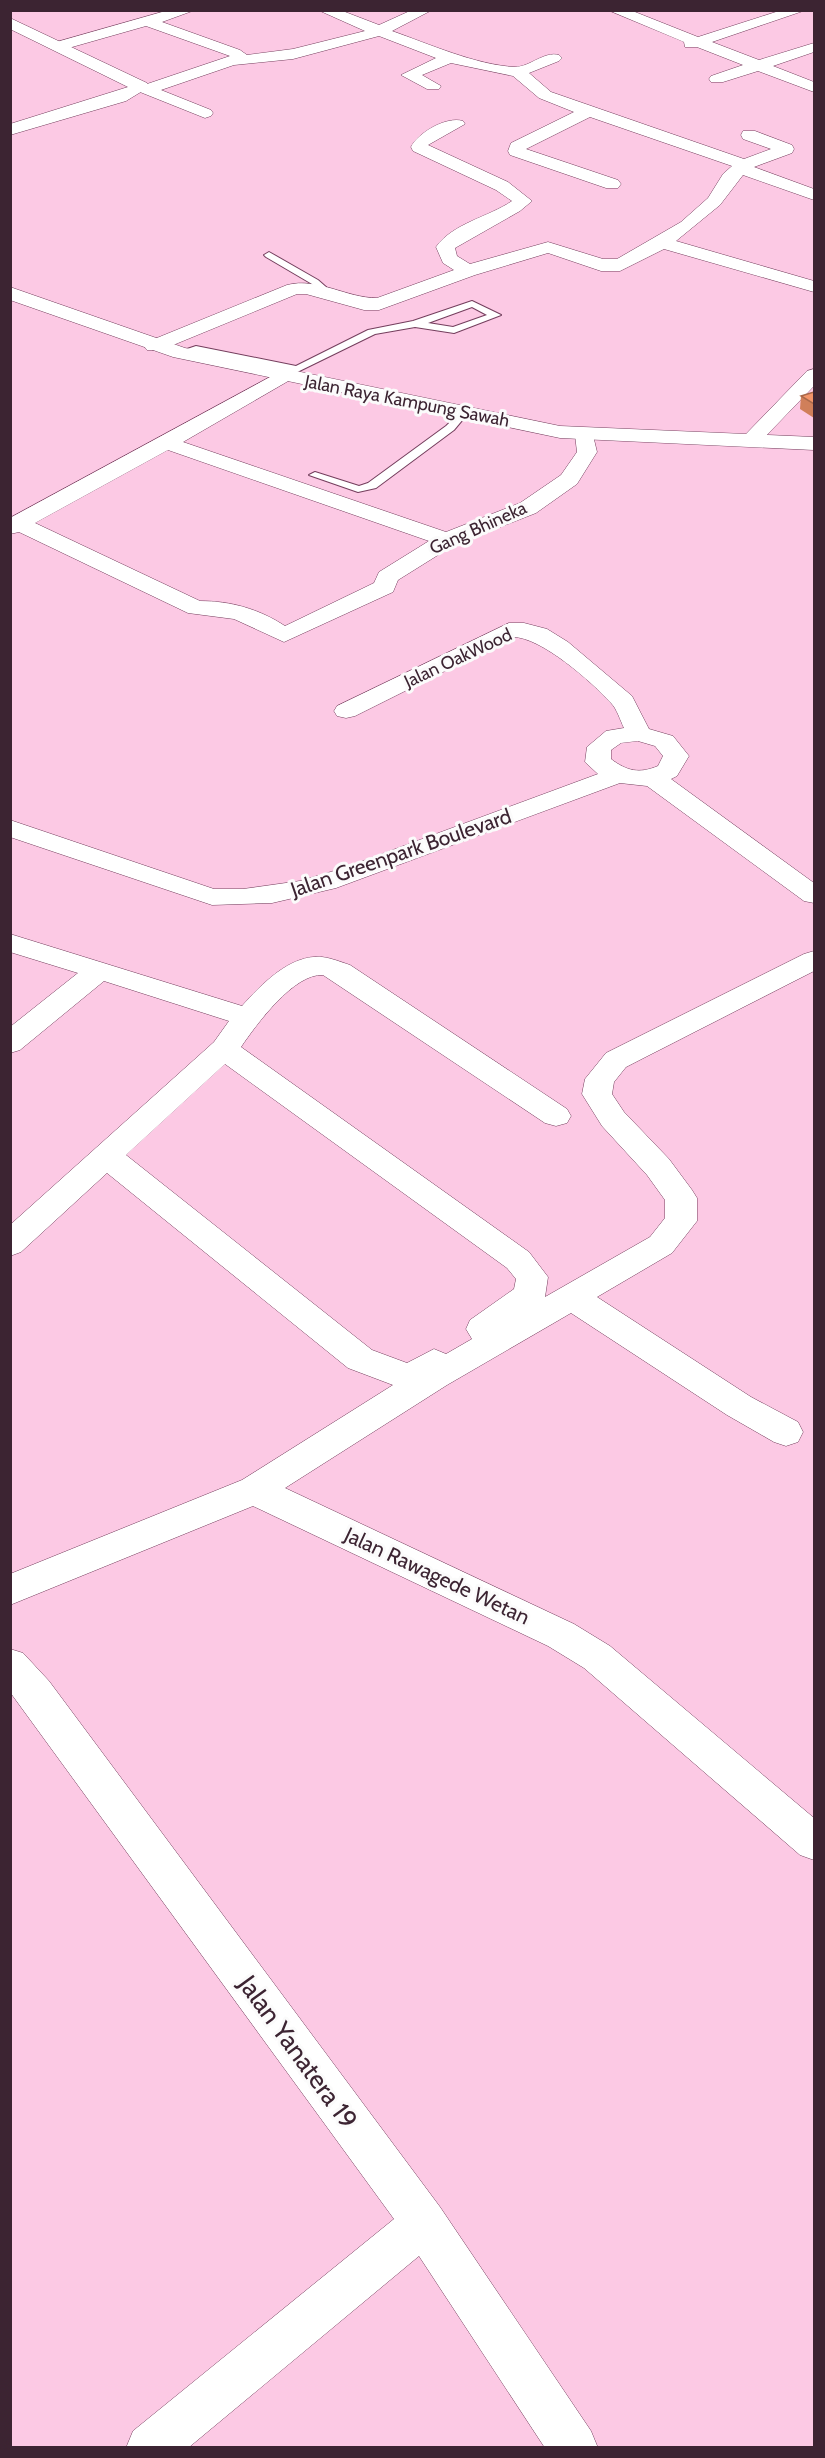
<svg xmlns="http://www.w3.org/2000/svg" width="825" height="2458" font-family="Cabin,sans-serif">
  <rect width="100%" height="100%" fill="#fcc9e4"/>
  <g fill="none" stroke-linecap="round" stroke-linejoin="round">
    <defs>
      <path id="service" d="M269,252L318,280L326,287L324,294H318L312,284L266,257L264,255Z
        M472,301L501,315L454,333L415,327L375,334L283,379L278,376L287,370L196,352L180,356L175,353L196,346L296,366L368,330L413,321ZM472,307L487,315L453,327L428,323Z
        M464,409L469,412L454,430L376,488L358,492L309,475L315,472L359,486L368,483L446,426Z"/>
      <path id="minor" d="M169,10H195L162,22L240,50L247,55L293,49L365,31L318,10H340L379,25L412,10H432L392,31C429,44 476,65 515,67C530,67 544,51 559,55L562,58L559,61L529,73L551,92L744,159L771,149L743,139L741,135L743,131H755L792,145L794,149L792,153L754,167L814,189V200L743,175L720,205L676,241L814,281V292L664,249L620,271H601L548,253L475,275L379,310H364L306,294H297L161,350H147L144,346L147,342L287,285C318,277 346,298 377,298L454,270L443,263L436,247C453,223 489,217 512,201L496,190L413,151L411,147C418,133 446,116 463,121L465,124L428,145L508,182L532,201L520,211L455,248L457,256L470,264L548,242L603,259H617L681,222L708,198L723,174L732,166L590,117L526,149L618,180L621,184L618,188H606L510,155L508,151L511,143L574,112L539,98L513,76L451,63L422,75L441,86L439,89H427L401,75L436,58L379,36L293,59L234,65L161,90L211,110L213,113L211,116L205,118L135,90L133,87L135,84H147L230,56L146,26L58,51L50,46L53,43Z
        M608,10H630L698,37L782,10H806L712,42L759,60L814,43V52L773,66L814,82V92L758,71L723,82H711L709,79L711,76L743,65L697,47H685L684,42Z
        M814,369V386L759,443H745L742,439L745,435L807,371Z
        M283,370L290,372L293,376L290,380L183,442L446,532L520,503L561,475L577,452L575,435L578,431H592L597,452L577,484L536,513L454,545L398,580L393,592L284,642L234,619L188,613L19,532L10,534V518ZM168,450L429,541L379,572L374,583L285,626C259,609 231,601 200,601L35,523Z
        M509,623H524L547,629L568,642L632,696L649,729L673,736L689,756L677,776L671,779L814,883V903L804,901L647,786L620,783L336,888L272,903L212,905L10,837V820L214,889H243L300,881L344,868L598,774L585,762L587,747L606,731L624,728C620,720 617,709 611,703C592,682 541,637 513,637L355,716L346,718L337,716L334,711L337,706ZM638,741L655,746L663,756L658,766C639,774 627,771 611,759V750L621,743Z
        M10,934L242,1006C261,985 290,954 322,957C331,958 341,962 350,965L567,1109L571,1116L567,1123L556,1126L545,1123L323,975C294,973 256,1025 241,1047L529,1252L548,1277L545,1297L650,1237L665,1218V1200L647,1175L602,1126L582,1094L585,1079L606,1053L804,954L814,951V971L626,1067L614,1082L612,1094L624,1112L669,1159L692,1190L697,1198V1221L672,1253L597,1297L751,1397L798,1422L803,1432L798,1442L786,1446L774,1442L727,1415L571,1313L447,1385L285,1488L574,1624L610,1646L814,1818V1860L800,1855L584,1668L548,1646L253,1506L10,1605V1574L242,1480L393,1385L348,1368L107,1173L21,1252L10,1256V1225L214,1042L229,1021L104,981L20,1050L10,1053V1027L78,973L10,952ZM225,1064L507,1268L516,1279L514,1289L470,1320L466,1329L472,1339L446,1354L434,1349L407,1363L372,1350L126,1155Z
        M10,1649L23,1653L49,1681L440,2207L591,2431L598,2448H545L419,2256L188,2448H126L133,2431L394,2219L10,1692Z"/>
      <path id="tertiary" d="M10,18L147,83L149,87L126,101L10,135V124L128,87L10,29Z
        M10,287L185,348L560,426L814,437V450L560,438L173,357L10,300Z"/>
    </defs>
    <use href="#service" stroke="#743e5d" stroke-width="2"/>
    <use href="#minor" stroke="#743e5d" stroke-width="1"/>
    <use href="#tertiary" stroke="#743e5d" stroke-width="1"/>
    <use href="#service" fill="#fff" fill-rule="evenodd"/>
    <use href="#minor" fill="#fff" fill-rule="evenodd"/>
    <use href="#tertiary" fill="#fff" fill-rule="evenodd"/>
  </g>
  <path fill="#d07f5a" d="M814,392V418L800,409L801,396Z"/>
  <path fill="#f29469" stroke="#a9684a" stroke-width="1.5" d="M814,392V404L801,396Z"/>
  <g text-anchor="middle" stroke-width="6" stroke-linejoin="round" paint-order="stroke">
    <g font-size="18" fill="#3c2432" stroke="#fbfbfb">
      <text transform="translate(407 401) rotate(11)" y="6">Jalan Raya Kampung Sawah</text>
      <text transform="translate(478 528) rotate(-24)" y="6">Gang Bhineka</text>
      <text transform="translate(458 658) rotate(-25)" y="6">Jalan OakWood</text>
    </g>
    <g font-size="21" fill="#3c2432" stroke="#fbfbfb">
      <text transform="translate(401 853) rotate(-19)" y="7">Jalan Greenpark Boulevard</text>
      <text transform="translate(437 1576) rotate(25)" y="7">Jalan Rawagede Wetan</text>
    </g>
    <g font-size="26" fill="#3c2432" stroke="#fbfbfb">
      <text transform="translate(298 2052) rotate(54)" y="9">Jalan Yanatera 19</text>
    </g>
  </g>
  <rect width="825" height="2458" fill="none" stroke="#3c2432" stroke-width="24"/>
</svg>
